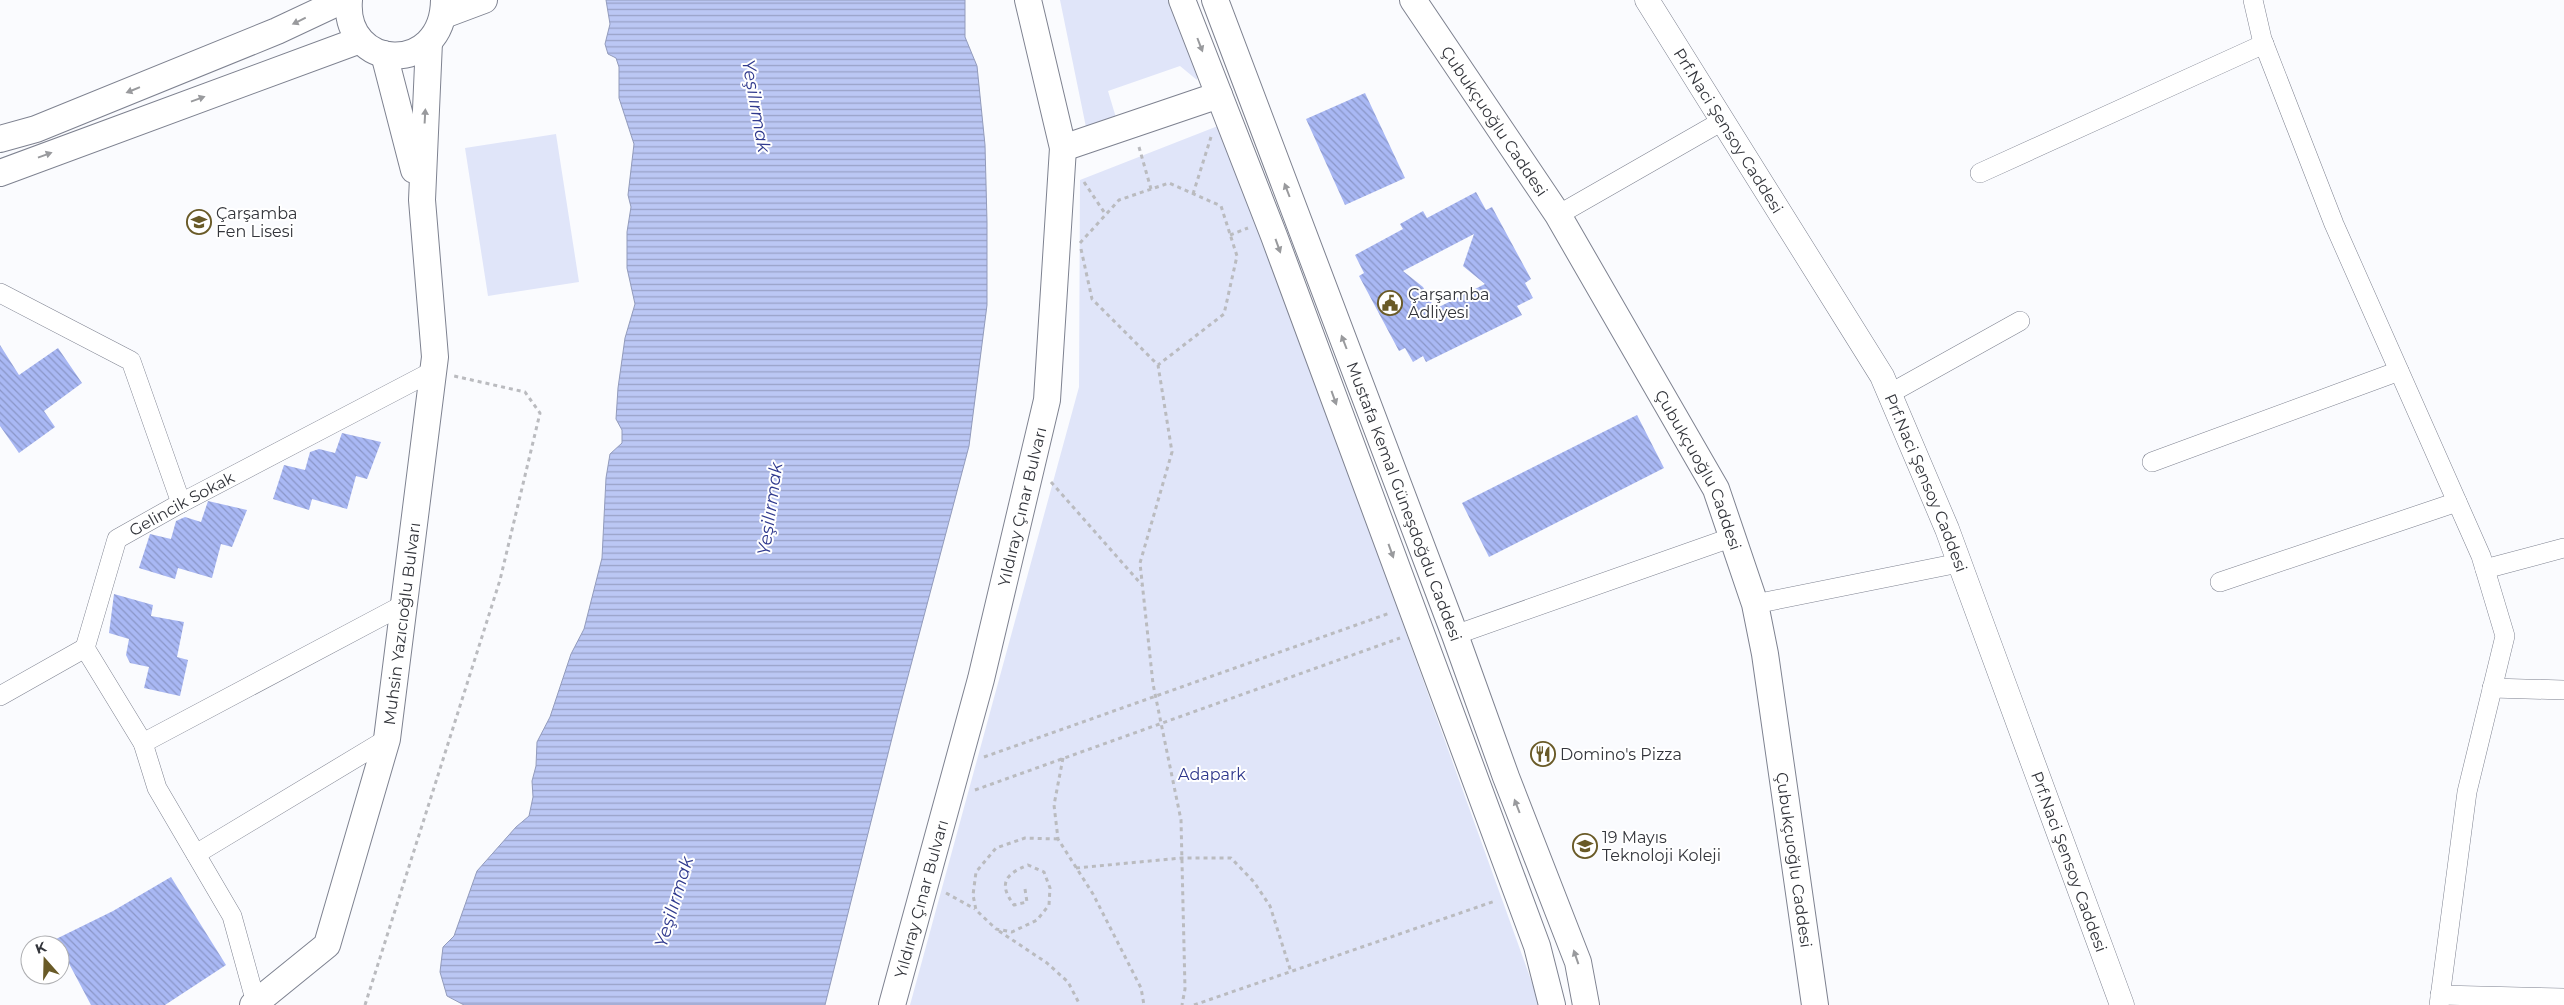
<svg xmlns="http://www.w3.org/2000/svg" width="2564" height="1005" font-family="Montserrat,sans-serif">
  <defs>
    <pattern id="water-rules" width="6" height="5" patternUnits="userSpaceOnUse" patternTransform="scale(1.25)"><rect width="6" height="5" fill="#bbc7f4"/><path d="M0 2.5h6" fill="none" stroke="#99a2c7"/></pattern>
    <pattern id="building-back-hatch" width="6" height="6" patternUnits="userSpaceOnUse" patternTransform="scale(1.25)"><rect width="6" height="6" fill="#a9b8f4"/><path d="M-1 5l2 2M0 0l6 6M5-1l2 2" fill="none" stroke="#8a96c7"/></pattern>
  </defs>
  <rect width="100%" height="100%" fill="#fafbfe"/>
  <path fill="#e0e5f9" d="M1060,0H1175L1198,57L1197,80L1180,66L1108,91L1117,121L1087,132Z
    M1223,124L1540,1005H910L1079,387L1080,180Z
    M556,134L579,282L488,296L465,148Z"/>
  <path fill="url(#water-rules)" stroke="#929bbc" d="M606,0H965V37L977,66L985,145L987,222V305L969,446L898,714L825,1005H464L447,996L440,972L443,947L454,936L477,871L516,827L529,816L533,797L532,781L536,766L537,742L550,717L571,654L584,629L602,558L606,478L610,454L622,443V430L616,419L618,388L625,338L635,304L627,268V232L631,207L628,195L634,144L619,98V67L616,58L608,54L605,44L610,24Z"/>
  <path fill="url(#building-back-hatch)" fill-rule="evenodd" d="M1365,93L1405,178L1345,205L1306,119Z
    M1476,192L1486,210L1492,207L1531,279L1525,283L1533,298L1517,306L1522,315L1426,362L1423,356L1413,362L1405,348L1399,351L1359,276L1364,273L1355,255L1403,229L1400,224L1423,211L1427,218ZM1474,234L1463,266L1485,284L1435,309L1423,287L1403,271Z
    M0,345L19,375L58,348L82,383L44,411L55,427L19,453L0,426Z
    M1637,415L1664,468L1489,557L1462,503Z
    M342,433L381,442L367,479L356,476L347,509L312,499L309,510L273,499L284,465L305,470L310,452L319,449L335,453Z
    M208,501L247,510L232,547L221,544L212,578L178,568L175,579L139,568L150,534L171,539L176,521L185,517L201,522Z
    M114,594L153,605L151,616L184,622L177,657L188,660L180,696L144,688L149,667L130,663L126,655L129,639L109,633Z
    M171,877L226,965L165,1005H91L56,939L113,911Z"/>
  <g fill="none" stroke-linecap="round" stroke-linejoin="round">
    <defs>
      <g id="minor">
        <path d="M2253,0L2262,39L2334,224L2481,556L2505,636L2467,792L2439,1005"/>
        <path d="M1980,173L2264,44"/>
        <path d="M1558,215L1724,120"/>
        <path d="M0,293L131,361L181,503"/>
        <path d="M1889,394L2020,321"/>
        <path d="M2152,462L2399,371"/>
        <path d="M2485,569L2564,548"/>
        <path d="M2220,582L2457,502"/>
        <path d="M1755,604L1959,563"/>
        <path d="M1455,635L1733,537"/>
        <path d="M85,648L143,743L157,788L232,916L256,1003"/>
        <path d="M2492,688L2564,690"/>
        <path id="s1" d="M0,696L85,648L117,539L181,503L433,371"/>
        <path d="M143,743L403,605"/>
        <path d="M196,854L387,739"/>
        <path d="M2440,995L2564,998"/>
      </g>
      <g id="tertiary">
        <path id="s2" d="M1647,0L1882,376L1947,529L2122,1005"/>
      </g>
      <g id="secondary">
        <path d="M349,0C343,71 443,77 444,0"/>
        <path d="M1182,0L1274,236L1537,946L1552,1005"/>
        <path id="s3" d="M1215,0L1455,635L1506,777L1578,962L1586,1005"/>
        <path id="s4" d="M1413,0L1558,215L1716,489L1755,604L1765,654L1815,1005"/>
        <path d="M444,15L484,0"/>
        <path d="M384,54L414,170"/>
        <path d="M0,139L36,129L277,31L343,0"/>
        <path d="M1063,148L1219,95"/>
        <path d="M0,173L360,40"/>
        <path id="s5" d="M253,1005L327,945L387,739L435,357L422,200L429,42"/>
        <path id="s6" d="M892,1005L981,679L1047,400L1063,148L1028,0"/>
      </g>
    </defs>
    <use href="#minor" stroke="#7e8290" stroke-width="20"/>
    <use href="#tertiary" stroke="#7e8290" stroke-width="25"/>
    <use href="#secondary" stroke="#7e8290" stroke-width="28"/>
    <path stroke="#babbbf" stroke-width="3" stroke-dasharray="4 4" stroke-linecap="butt" d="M1139,147L1151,189
      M1084,182L1106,215
      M1193,194L1211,137
      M1230,235L1248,228
      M1080,243L1119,200L1169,183L1221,206L1237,256L1224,314L1158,365
      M1081,249L1092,299L1158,365L1172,452L1140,563L1153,684L1181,820L1185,989L1182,1005
      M1051,482L1142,585
      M984,757L1390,613
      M1063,758L1054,805L1058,839L1093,894L1141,988L1144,1005
      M975,790L1400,638
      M1076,868L1182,858H1231L1254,882L1270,906L1291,972
      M1025,889L1027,902L1014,905C998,884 1005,874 1028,865L1044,872L1050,888L1049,905L1037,920L1012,932L996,929L976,910L973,895L976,872L996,848L1025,838L1058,839
      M946,893L975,909
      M999,931L1047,963L1068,982L1080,1005
      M365,1005L500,580L540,413L525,392L454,376
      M1194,1005L1495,901"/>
    <use href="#minor" stroke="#fff" stroke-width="19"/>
    <use href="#tertiary" stroke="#fff" stroke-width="24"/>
    <use href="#secondary" stroke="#fff" stroke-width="26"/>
  </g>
  <defs><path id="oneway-solid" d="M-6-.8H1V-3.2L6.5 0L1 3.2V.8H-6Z" transform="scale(1.25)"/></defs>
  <g fill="#999a9d">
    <use href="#oneway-solid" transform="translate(299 21) rotate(154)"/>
    <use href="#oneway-solid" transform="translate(1200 45) rotate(69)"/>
    <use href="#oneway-solid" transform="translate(133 90) rotate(158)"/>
    <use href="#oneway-solid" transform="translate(198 99) rotate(-20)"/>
    <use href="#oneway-solid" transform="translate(425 116) rotate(-87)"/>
    <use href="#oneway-solid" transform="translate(45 155) rotate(-20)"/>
    <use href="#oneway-solid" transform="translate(1287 190) rotate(-111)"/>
    <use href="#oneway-solid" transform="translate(1278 246) rotate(70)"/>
    <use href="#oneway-solid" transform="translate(1344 342) rotate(-111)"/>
    <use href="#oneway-solid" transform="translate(1334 398) rotate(70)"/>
    <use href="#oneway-solid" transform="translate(1391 551) rotate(70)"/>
    <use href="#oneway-solid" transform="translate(1517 806) rotate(-111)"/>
    <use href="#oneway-solid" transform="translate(1576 957) rotate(-109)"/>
  </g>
  <defs>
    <symbol id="school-ring" viewBox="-11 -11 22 22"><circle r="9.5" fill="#fff" stroke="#695a27" stroke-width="1.5"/><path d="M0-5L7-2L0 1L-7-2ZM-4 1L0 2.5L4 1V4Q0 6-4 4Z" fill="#695a27"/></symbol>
    <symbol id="civic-ring" viewBox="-11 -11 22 22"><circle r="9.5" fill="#fff" stroke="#695a27" stroke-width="1.5"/><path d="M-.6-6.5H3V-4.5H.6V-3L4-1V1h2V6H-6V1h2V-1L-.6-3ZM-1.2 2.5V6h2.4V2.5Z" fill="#695a27"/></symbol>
    <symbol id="restaurant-ring" viewBox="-11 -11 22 22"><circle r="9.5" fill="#fff" stroke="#695a27" stroke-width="1.5"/><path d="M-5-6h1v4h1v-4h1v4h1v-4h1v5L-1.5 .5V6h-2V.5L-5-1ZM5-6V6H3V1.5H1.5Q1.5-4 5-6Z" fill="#695a27"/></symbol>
  </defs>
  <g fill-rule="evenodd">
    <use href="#school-ring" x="185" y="208" width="28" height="28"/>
    <use href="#civic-ring" x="1376" y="289" width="28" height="28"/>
    <use href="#restaurant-ring" x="1529" y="740" width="28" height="28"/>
    <use href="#school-ring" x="1571" y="832" width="28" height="28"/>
  </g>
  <g text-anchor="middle" stroke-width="4" stroke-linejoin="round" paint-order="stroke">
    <g font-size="16" fill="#33353b" stroke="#fff">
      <text dy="6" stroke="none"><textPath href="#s4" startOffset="146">Çubukçuoğlu Caddesi</textPath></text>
      <text dy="6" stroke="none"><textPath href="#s2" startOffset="154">Prf.Naci Şensoy Caddesi</textPath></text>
      <text dy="6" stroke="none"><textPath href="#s4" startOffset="551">Çubukçuoğlu Caddesi</textPath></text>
      <text dy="6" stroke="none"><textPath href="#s2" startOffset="559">Prf.Naci Şensoy Caddesi</textPath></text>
      <text dy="6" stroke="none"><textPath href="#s3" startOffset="536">Mustafa Kemal Güneşdoğdu Caddesi</textPath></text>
      <text dy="6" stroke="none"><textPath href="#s1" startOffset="285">Gelincik Sokak</textPath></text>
      <text dy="6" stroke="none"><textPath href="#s6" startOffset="515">Yıldıray Çınar Bulvarı</textPath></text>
      <text dy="6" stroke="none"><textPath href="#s5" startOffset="426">Muhsin Yazıcıoğlu Bulvarı</textPath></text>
      <text dy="6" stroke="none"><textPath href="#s4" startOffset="956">Çubukçuoğlu Caddesi</textPath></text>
      <text dy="6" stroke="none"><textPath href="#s2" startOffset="964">Prf.Naci Şensoy Caddesi</textPath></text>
      <text dy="6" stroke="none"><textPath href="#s6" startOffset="110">Yıldıray Çınar Bulvarı</textPath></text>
    </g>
    <g font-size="16" fill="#33353b" stroke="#fff" text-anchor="start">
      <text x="216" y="219">Çarşamba<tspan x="216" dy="18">Fen Lisesi</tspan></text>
      <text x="1408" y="300">Çarşamba<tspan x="1408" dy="18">Adliyesi</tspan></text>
      <text x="1560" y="760">Domino's Pizza</text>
      <text x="1602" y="843">19 Mayıs<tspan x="1602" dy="18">Teknoloji Koleji</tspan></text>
    </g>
    <g font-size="16" fill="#2e378b" stroke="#fff">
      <text x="1212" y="780">Adapark</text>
    </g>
    <g font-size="18" font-style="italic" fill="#303a8e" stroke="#fff">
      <text transform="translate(756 106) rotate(80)" y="6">Yeşilırmak</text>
      <text transform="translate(770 509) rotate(-82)" y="6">Yeşilırmak</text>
      <text transform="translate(674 902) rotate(-73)" y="6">Yeşilırmak</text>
    </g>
  </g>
  <g transform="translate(45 960) rotate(340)"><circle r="24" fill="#ffffff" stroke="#adaeb1"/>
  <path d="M0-4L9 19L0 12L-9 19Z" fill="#695a27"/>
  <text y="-8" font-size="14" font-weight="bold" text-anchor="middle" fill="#33353b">K</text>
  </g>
</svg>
